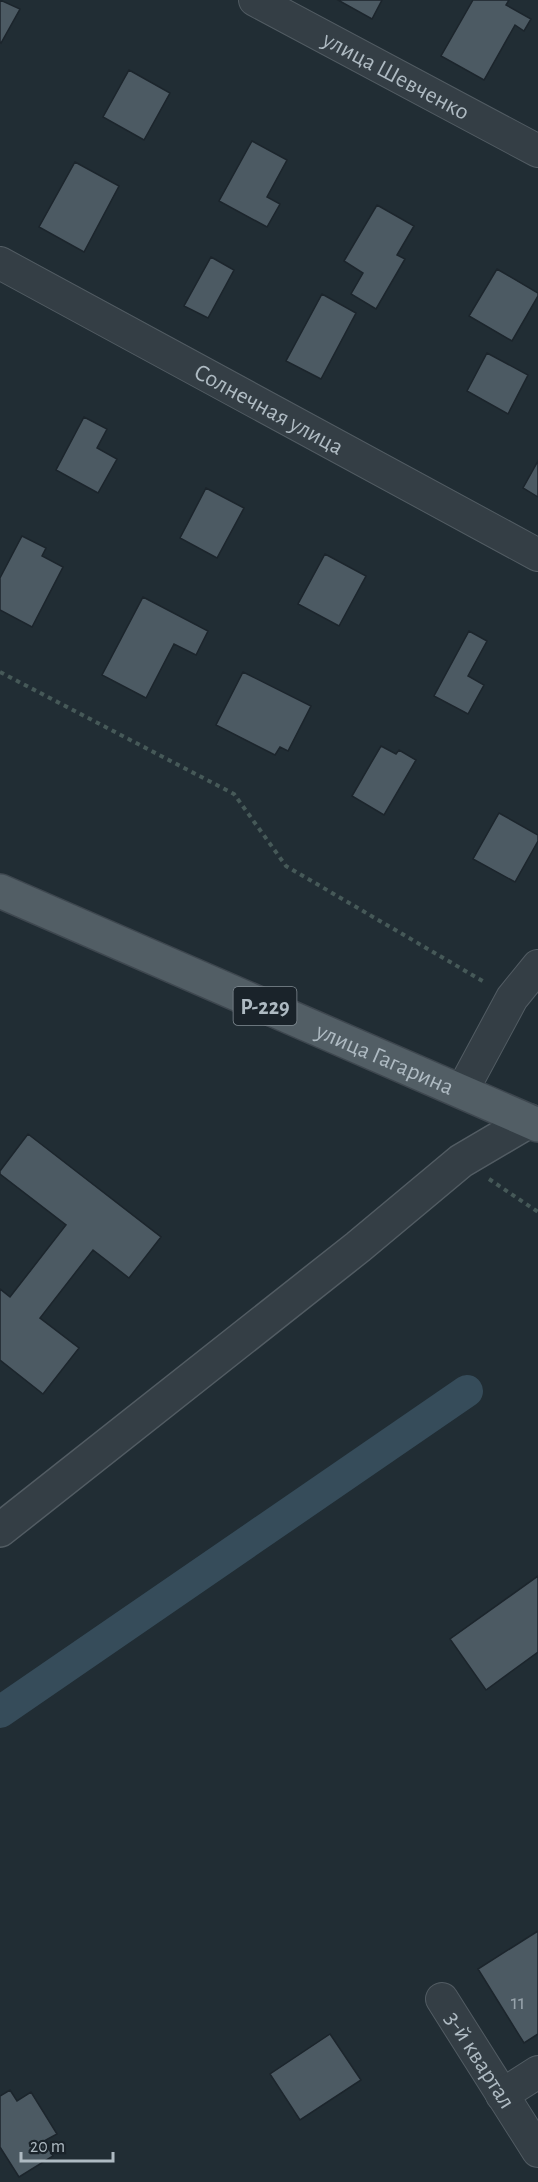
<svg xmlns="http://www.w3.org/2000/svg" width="538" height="2182" font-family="'Alegreya Sans',sans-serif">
  <rect width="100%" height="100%" fill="#212d34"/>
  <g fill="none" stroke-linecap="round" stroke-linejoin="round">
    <path stroke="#364c5a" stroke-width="32" d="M0,1712L467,1391"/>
  </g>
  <path fill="#4c5a63" stroke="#1c252c" stroke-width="1.5" d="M0,0L20,9L1,43L0,42Z
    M338,0H382L372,19Z
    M473,0H509L506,5L531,19L524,31L515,25L484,80L441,56Z
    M129,70L170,93L144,140L103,117Z
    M252,141L287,160L267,197L280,204L267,227L219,201Z
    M75,162L119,186L84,252L39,227Z
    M377,205L414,226L397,255L405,259L376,309L351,294L363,273L344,261Z
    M211,257L234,270L208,318L184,306Z
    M497,269L538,293V296L512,341L469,316Z
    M322,294L356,313L321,379L286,361Z
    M487,353L528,375L508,414L467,391Z
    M84,417L107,429L97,448L117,459L98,493L56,470Z
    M538,461V497L523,488Z
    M206,488L244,508L217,558L180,538Z
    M22,536L46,548L42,556L63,567L32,627L0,610V578Z
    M325,554L366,576L339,626L298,604Z
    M143,597L208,631L196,655L174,644L146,698L102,675Z
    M469,631L487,641L468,676L484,685L468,714L434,696Z
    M243,672L311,706L288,751L280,747L275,755L216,725Z
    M381,746L396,754L399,750L416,760L384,815L352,796Z
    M499,813L538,835V841L515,882L473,859Z
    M28,1134L161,1237L129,1278L93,1250L40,1318L79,1348L43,1394L0,1360V1289L10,1297L66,1225L0,1174V1171Z
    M538,1576V1652L486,1690L450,1639Z
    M538,1931V2034L524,2043L478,1969Z
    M330,2034L361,2080L300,2120L270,2074Z
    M10,2090L17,2101L31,2092L57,2134L44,2141L53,2156L19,2177L0,2147V2096Z"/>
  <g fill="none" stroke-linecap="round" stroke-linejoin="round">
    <defs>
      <g id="minor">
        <path id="s1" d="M255,0L538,151"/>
        <path id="s2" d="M0,263L538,555"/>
        <path d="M462,1091L512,998L538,966"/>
        <path id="s3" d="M442,1999L538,2151"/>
        <path d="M502,2095L538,2072"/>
      </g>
      <path id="tertiary" d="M0,1530L358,1247L461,1161L529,1121"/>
      <g id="primary">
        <path id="s4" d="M0,891L538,1125"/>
      </g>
    </defs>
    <use href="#minor" stroke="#525c63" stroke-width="34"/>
    <use href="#tertiary" stroke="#525c63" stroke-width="36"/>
    <use href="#primary" stroke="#3e474f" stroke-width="36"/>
    <path stroke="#465958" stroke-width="4" stroke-dasharray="4.5 4.5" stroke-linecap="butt" d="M0,672L234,794L286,866L486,983
      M489,1179L538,1212"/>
    <use href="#minor" stroke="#343e45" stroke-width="32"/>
    <use href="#tertiary" stroke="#343e45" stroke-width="33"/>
    <use href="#primary" stroke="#525e65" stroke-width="33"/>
  </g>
  <g text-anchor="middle" stroke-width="4.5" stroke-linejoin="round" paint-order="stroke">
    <g font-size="21" fill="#96a2aa">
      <text x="518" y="2009">11</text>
    </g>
    <rect fill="#1a232a" stroke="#828d94" stroke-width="1.5" x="233.5" y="987" width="63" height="38" rx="4.5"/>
    <g font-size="22" font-weight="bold" fill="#aebac2">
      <text x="265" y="1014">Р-229</text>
    </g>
    <g font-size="24" fill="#aebac2" stroke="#1a232a">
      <text dy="8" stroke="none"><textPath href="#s1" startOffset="160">улица Шевченко</textPath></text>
      <text dy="8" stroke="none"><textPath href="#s2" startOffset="306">Солнечная улица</textPath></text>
      <text dy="8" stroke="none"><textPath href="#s4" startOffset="420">улица Гагарина</textPath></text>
      <text dy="8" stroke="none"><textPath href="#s3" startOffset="72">3-й квартал</textPath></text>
    </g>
  </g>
  <path d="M21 2152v9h92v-9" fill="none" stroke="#aebac2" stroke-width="3"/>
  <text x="30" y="2152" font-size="18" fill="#aebac2" stroke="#1a232a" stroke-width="4.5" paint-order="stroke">20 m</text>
</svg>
